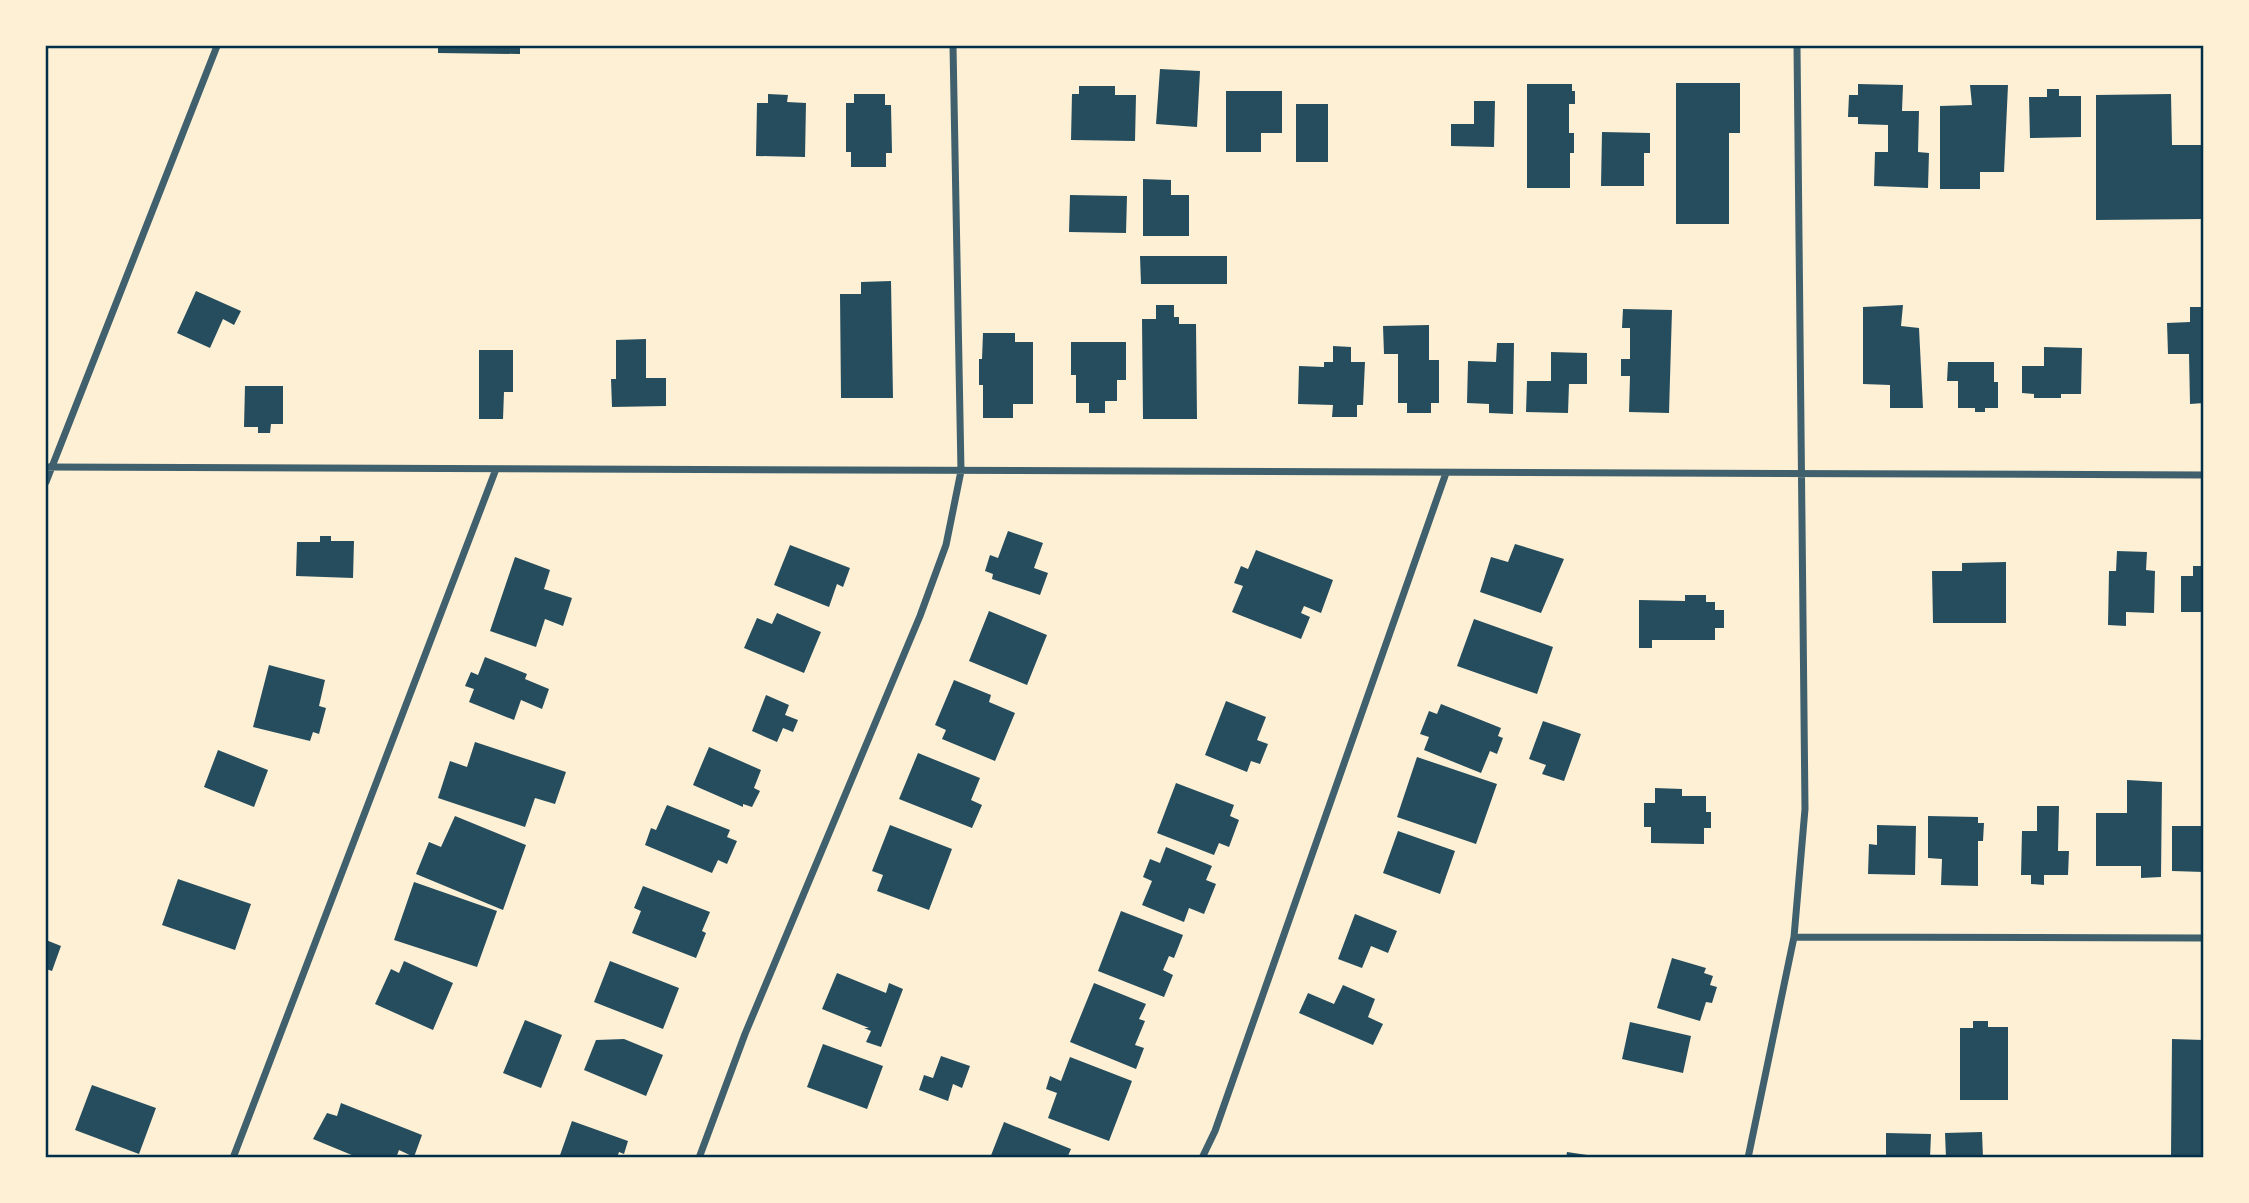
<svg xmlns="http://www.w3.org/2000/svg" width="2249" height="1203" font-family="Lato,sans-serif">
  <rect width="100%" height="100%" fill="#fdf0d5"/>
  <path fill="#264d5e" d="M438,46H520V54L438,53Z
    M1160,69L1200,71L1197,127L1156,124Z
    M1676,83H1740V133H1729V224H1676Z
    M1527,84H1572V91H1575V104H1569V133H1574V153H1570V188H1527Z
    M1858,84L1903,85L1902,111H1919L1918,152L1929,153L1928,188L1874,186L1875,152H1888V125L1858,124V117H1848L1849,95H1858Z
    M1970,85H2008L2004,172H1980V189H1940V106L1972,105Z
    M1079,86H1115V95H1136L1135,141L1071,140L1072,94H1079Z
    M2047,89H2059V96H2081V137L2030,138L2029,97H2047Z
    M1226,91H1282V133H1261V152H1226Z
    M768,94L788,95L787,102L806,103L805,157L756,156L757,103H768Z
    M854,94H885V105H891L892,153H886V167H851V152H846V103H854Z
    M2171,94L2172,145H2204V219L2096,220V95Z
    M1474,101H1495L1494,147L1451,146V124H1474Z
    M1296,104H1328V162H1296Z
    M1602,132L1650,133V153H1644V186H1601Z
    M1143,179L1171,180V195H1189V236H1143Z
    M1070,195L1127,196L1126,233L1069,232Z
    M1140,256H1227V284H1141Z
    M891,281L893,398H841L840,294H861V282Z
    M196,291L241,311L234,325L223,319L210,348L177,333Z
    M1156,305H1174V317H1179V324H1196L1197,419H1143L1142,319H1156Z
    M1903,305L1901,326L1919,328L1923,408H1890V385L1863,384V307Z
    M2190,307H2204V403L2190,404L2189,354H2168L2167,323L2190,322Z
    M1623,309L1672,310L1669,413L1629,412L1630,376H1621V359H1630V328H1622Z
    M1429,325V360H1439V403H1431V413H1407V403H1398V354H1384L1383,326Z
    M983,333H1015V342H1033V404H1013V418H983V385H979V359H982Z
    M646,339V378H666V406L612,407L611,379H616V340Z
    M1071,342H1126V380H1117V401H1105V413H1089V403H1076V375H1071Z
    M1497,343H1514L1513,414L1489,413V404L1467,403L1468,361L1496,362Z
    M1333,346L1351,347V362H1365L1363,405H1357V417H1332L1333,405L1298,404L1299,366L1324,367V362H1333Z
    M2044,347L2082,348L2081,394H2061V398H2034V394L2022,393V366H2044Z
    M479,350H513V392H504L503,419H479Z
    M1551,352L1587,353V384H1569L1568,413L1526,412L1527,381H1551Z
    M1948,362H1994V382H1998V408H1985V412H1975V408H1958V381H1947Z
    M245,386H283V424H271L270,433H258V427H244Z
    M1008,531L1043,543L1034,568L1048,573L1040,595L992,579L993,574L985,571L990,555L998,558Z
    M320,536H331V541H354L353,578L296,576L297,542H320Z
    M1515,544L1564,559L1541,613L1480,592L1491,557L1508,562Z
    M790,545L850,568L843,587L837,584L829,607L774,585Z
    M1256,550L1333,580L1321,613L1304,606L1301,613L1310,617L1301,639L1232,612L1243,586L1234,583L1241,566L1248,569Z
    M2117,551L2147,552L2146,570L2155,571L2154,613L2126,612V626L2108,625L2109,571H2116Z
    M515,557L550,570L544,589L572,598L563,626L545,619L536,647L490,631Z
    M2006,562V623H1933L1932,571H1962V563Z
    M2193,566H2204V612H2181V576H2193Z
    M1685,595H1706V602H1715V610H1724V628H1715V640H1652V648H1639V600L1685,601Z
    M989,611L1047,635L1027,685L969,661Z
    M777,613L821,632L804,673L744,648L757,618L772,624Z
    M1474,619L1553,647L1537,694L1457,666Z
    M485,657L527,674L525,679L549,689L542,709L521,700L514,720L469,702L474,689L465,686L471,672L478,675Z
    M269,665L325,680L319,706L326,708L319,734L313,732L310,741L253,727Z
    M954,680L991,695L989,702L1015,713L995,761L942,739L946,730L935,725Z
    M766,695L789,705L785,715L798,720L793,732L783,728L777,742L752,731Z
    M1226,701L1266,717L1257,740L1268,744L1260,764L1251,761L1247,772L1205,755Z
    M1441,704L1501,728L1498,736L1503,738L1497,754L1490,751L1481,773L1424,750L1429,737L1420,734L1429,711L1437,714Z
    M1543,721L1581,734L1564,781L1542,774L1546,765L1529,759Z
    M475,742L566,772L555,804L535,798L525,827L438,798L450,761L467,767Z
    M709,747L761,770L754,788L760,791L752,807L743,804V807L693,785Z
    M218,750L268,770L254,807L204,787Z
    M918,753L980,778L971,800L982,805L972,828L899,799Z
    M1417,757L1497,784L1476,844L1397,817Z
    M2127,780L2162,782L2161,877L2141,878V866H2096V813H2127Z
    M1176,783L1234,805L1230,816L1239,820L1229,847L1219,843L1214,855L1157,833Z
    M1655,788L1682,789V796H1706V812H1711V828H1704V844L1651,843V827H1644V803H1655Z
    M667,805L730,830L727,837L737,841L727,864L718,860L712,873L645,845L651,828L656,830Z
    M2037,806H2059L2058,851H2069L2068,875H2044V885L2031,884V875H2021L2022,831H2037Z
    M455,816L526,845L503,910L416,874L429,842L441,847Z
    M1928,816L1978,817V823H1984L1983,841H1978V886L1941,885L1942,859L1928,858Z
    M890,825L952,849L929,910L877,891L883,875L872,871Z
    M1877,825L1916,826L1915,875L1868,874L1869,844L1877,845Z
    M2172,826H2204V872L2172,871Z
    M1398,831L1455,851L1440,894L1383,873Z
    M1166,847L1212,866L1206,880L1216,884L1204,914L1189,908L1184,922L1142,905L1152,881L1143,877L1150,859L1160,863Z
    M178,879L251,904L235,950L162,925Z
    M414,882L497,911L477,967L394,940Z
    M643,886L710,912L702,931L706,933L696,958L632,933L641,911L634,908Z
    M1121,911L1183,935L1174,958L1169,956L1163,970L1173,975L1164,997L1098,971Z
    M1355,914L1397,931L1388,953L1371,946L1362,968L1338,959Z
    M46,940L61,946L52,971L46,969Z
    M1672,958L1706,968L1704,973L1713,976L1710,985L1717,987L1712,1003L1706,1002L1700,1021L1657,1008Z
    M404,961L453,983L433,1030L375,1004L391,969L399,973Z
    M610,961L679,988L663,1029L594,1002Z
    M837,973L886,993L889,983L903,989L881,1047L866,1042L871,1031L864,1028H869L822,1009Z
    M1094,983L1146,1004L1139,1019L1145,1021L1135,1045L1144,1048L1136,1069L1070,1042Z
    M1343,985L1375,999L1368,1017L1383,1024L1373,1045L1299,1013L1308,993L1334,1004Z
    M525,1020L562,1035L541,1088L503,1073Z
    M1973,1021H1988V1027H2008V1100H1960V1028H1973Z
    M1630,1022L1691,1036L1683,1073L1622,1059Z
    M624,1039L663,1055L646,1096L584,1070L596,1040Z
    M2172,1039L2204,1040V1156L2171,1155Z
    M823,1044L883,1066L867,1109L807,1087Z
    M941,1056L970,1066L962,1088L953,1084L948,1101L919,1090L924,1075L933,1078Z
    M1070,1057L1132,1081L1109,1141L1048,1118L1057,1093L1046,1089L1050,1076L1061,1081Z
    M92,1085L156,1108L139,1154L75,1130Z
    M341,1103L422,1135L414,1157L399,1150L396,1158H359L313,1139L327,1113L337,1116Z
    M572,1121L628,1141L624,1154L619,1152L617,1158H559Z
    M1004,1122L1071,1149L1067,1158H990Z
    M1982,1132L1983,1158H1946L1945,1133Z
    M1886,1133L1931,1134L1930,1158H1886Z
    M1567,1152L1594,1156V1158H1566Z"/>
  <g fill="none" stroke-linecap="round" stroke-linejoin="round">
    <path stroke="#3f606c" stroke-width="7" d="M46,467L2204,475
      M46,482L217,46
      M1794,937L2204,938
      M233,1158L496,469
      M699,1158L745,1034L920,616L946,545L961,471L953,46
      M1202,1158L1215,1131L1446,473
      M1748,1158L1794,937L1805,809L1797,46"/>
  </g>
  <rect width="2249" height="1203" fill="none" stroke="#fdf0d5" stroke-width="94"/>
  <rect x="47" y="47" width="2155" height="1109" fill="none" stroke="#003049" stroke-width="2.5"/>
</svg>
